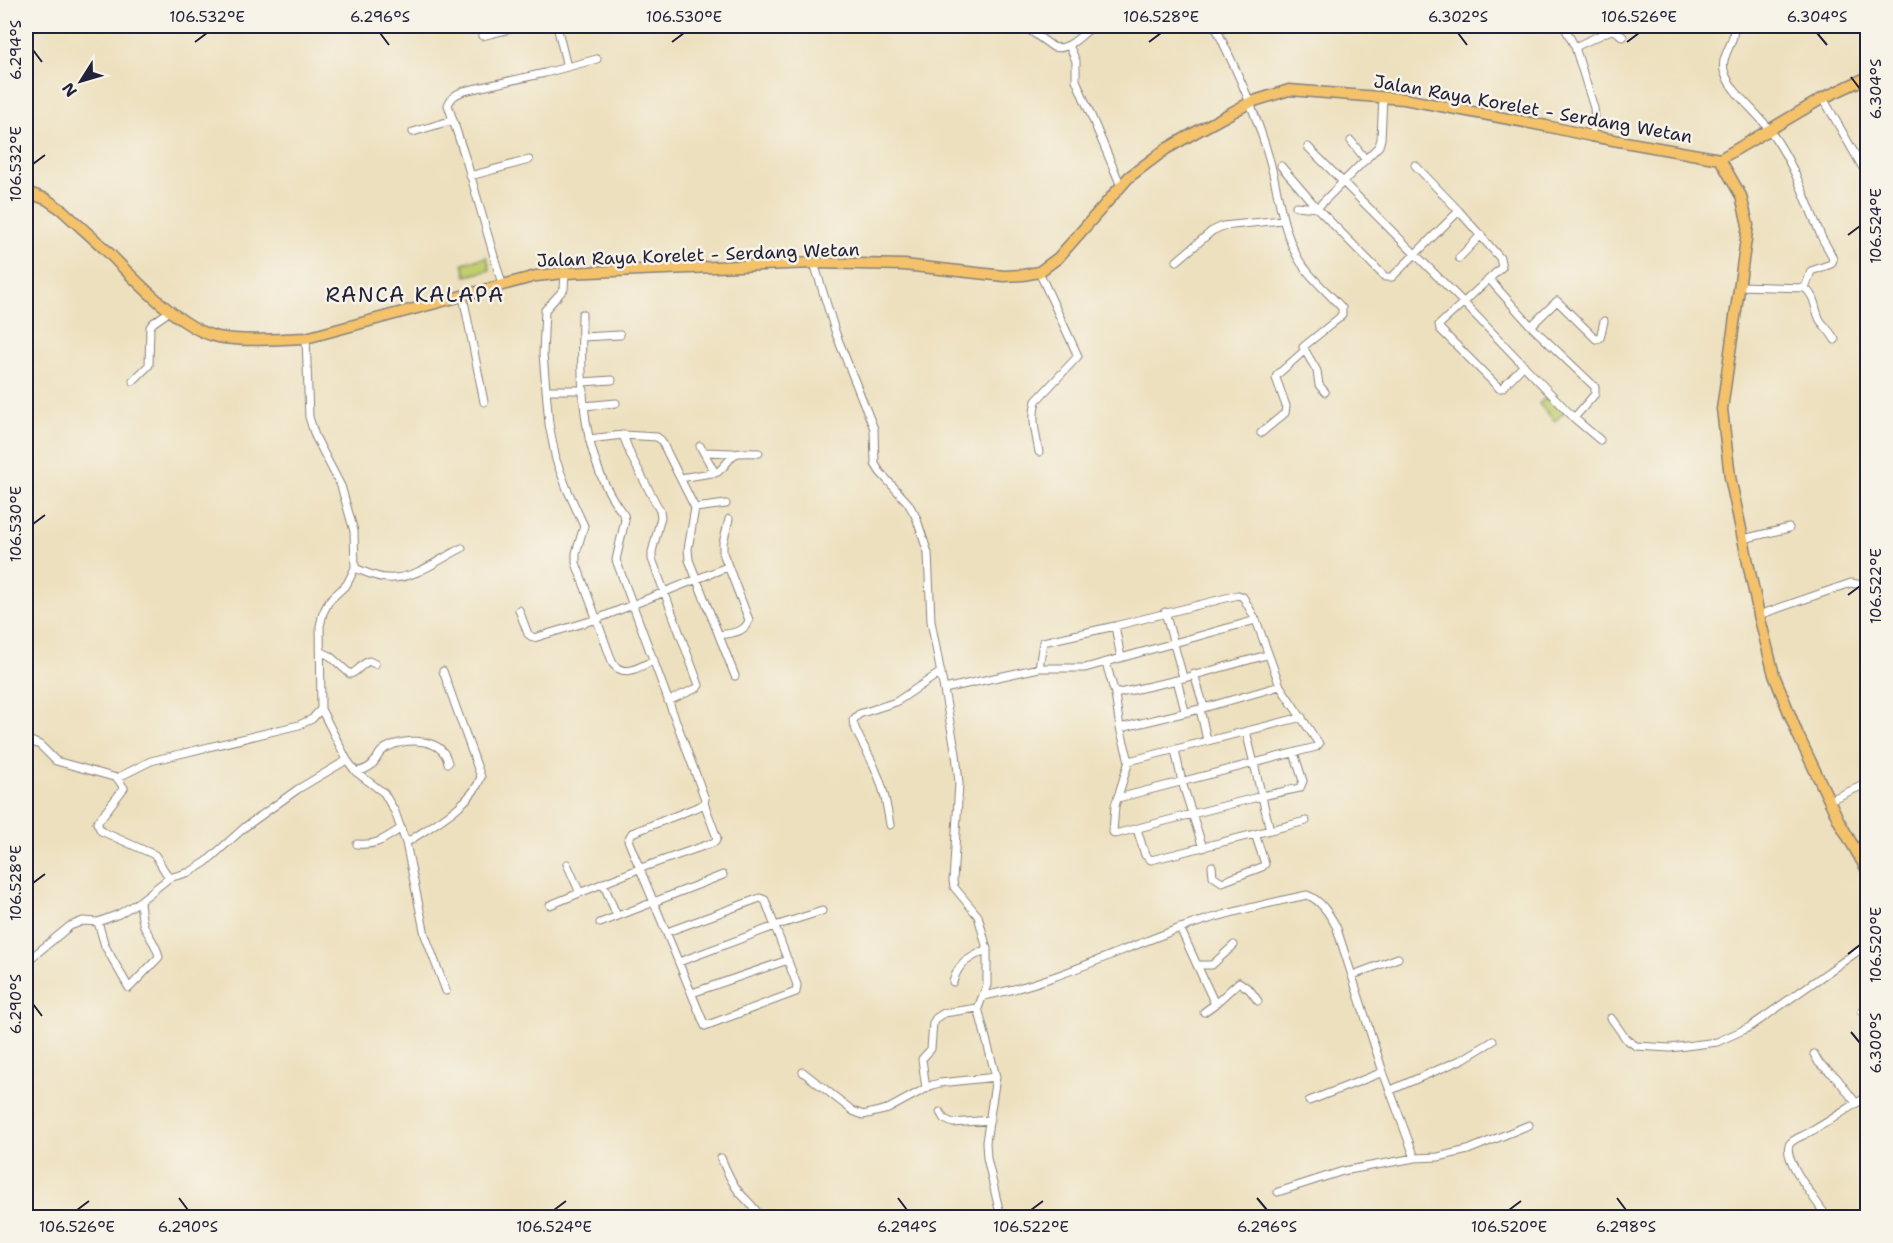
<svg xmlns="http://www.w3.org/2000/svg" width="1893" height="1243" font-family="'Shantell Sans',sans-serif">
  <rect width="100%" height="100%" fill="#f7f3e8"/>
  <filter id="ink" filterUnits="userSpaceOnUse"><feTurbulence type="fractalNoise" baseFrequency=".0167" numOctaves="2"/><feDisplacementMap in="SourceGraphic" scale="12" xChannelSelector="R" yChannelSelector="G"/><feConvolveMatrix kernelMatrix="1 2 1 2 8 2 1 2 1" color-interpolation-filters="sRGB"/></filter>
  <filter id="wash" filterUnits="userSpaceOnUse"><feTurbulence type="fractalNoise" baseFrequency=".008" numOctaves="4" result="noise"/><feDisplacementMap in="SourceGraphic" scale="24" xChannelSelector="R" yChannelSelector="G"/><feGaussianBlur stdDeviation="1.35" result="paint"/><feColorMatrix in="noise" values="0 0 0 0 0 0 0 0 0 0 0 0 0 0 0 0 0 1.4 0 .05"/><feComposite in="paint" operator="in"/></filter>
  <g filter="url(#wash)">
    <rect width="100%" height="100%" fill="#ede0be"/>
    <path fill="#c1ce6f" stroke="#727855" stroke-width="1.5" d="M487,257L490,270L466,276L463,263Z
      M1547,396L1564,412L1555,421L1539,404Z"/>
  </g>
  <g filter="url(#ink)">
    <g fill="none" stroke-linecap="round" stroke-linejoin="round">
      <defs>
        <path id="minor" d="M557,26L567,67
          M1024,26L1053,47C1068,52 1082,34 1093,26
          M1215,26C1236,69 1256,112 1269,158C1279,193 1281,228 1299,260C1310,278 1329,293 1342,308V314L1339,318L1303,347L1317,371L1319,385L1325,392
          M1564,26L1575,47L1594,108L1595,118L1591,136
          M1733,26C1737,43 1718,56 1725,74C1734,96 1758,112 1771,132C1794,164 1806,200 1821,236C1825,245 1831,251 1833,260L1831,264L1811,271L1805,288
          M482,36L522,26
          M1069,45L1076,61V80L1121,186
          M1575,47L1611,30L1616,31L1623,37
          M1823,98L1868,177
          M413,132L453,120
          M1351,141L1366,160
          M1308,147L1463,302L1574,418L1600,440
          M1415,165L1459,211L1500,258L1502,267L1439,325L1440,329L1499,388H1502L1524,365
          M1281,166L1317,208L1385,277H1392L1459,211
          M470,176L529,160
          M1296,206L1317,208L1379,146L1381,139L1383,97
          M1459,258L1481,235
          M1177,261L1212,231L1223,226L1282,220
          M814,263L836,334L874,429L875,464L880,472L908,503L916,517L928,553L931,621L956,754L959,783L953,881L954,887L978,916L987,949V985L978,1008L996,1077L986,1142L987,1158L1001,1218
          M1039,272L1078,356L1036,401C1031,418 1036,435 1039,452
          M565,273L564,289L545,310L543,354L549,424L556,460L567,489L584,526L576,553V563L613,664C625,678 639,667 654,660
          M1489,279L1531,326L1595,387V394L1574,418
          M502,284L467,163L448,105C451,97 456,94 464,91L545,73L597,59
          M1740,286L1805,288C1816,297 1814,308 1820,320C1824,326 1831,332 1835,340
          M463,296L484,402
          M582,314C581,383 579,458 624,515L625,520L616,560L705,799L704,803L700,806L632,833L628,840L705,1026L796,992L797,985L765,900L760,898L667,932
          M1531,326L1557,301L1596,339L1600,338L1604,321
          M582,337L620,335
          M306,338L309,417L315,436L341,486L354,531L355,568L347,584L329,601L323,613L320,626L321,709L347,760L356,772L384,793L395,812L406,843L425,935L446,991
          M133,381L149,365L150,327L153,323L170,311
          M583,382L612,380
          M546,390H584
          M584,406L616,403
          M1261,433L1285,413L1286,406L1276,378L1277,375L1304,351
          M623,435L631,456L660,511L661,517L652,552V559L699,685L697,688L668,701
          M589,439L623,435L657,437L661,440L695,508L688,549L689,560L735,676
          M700,446L715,473
          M704,452L733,453
          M680,478L718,472C739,453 725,452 759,453
          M695,508L726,504
          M1743,539L1789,528
          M355,568C365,572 377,578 387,578C415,580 439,559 462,548
          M519,610L528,634L534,638L597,619L727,567
          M1165,612L1183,677
          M1759,615L1851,583L1868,586
          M1115,626L1121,658
          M719,635C731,633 745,633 749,620L723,553V543L729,519
          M322,652L330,656L350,674C358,672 361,664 369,661L375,664
          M1106,663L1115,694L1120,728L1129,761L1115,806L1113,832L1115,834L1262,796L1300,788L1303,781L1294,753
          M1039,668L1043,642L1115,626L1238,595L1243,597L1256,620L1280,686L1319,744L1316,747L1118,798
          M1194,674L1204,707
          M1177,680L1185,711
          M944,689L1039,668H1085L1256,620
          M1115,694L1177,680L1267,655
          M1200,709L1207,740
          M1120,728L1200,709L1280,686
          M1246,731L1270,830
          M26,739L40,745L56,761L117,778L151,761L299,725L312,719L321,709
          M1175,750L1182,782L1203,848
          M1129,761L1302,717
          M356,772C382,766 373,753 388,747C407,738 443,737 448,763
          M117,778L124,788L97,823L101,831L155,855L169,878
          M1830,800L1868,783
          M890,825C887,807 884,788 876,771C871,756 854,733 853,720L859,714L896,702L941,672
          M1137,829L1145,855L1151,860L1306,821
          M406,843C429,827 472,805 481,777L443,671
          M357,844C377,846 384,839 400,829
          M567,864L580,893
          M1212,866L1213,876L1222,882L1262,867L1265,864L1255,834
          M603,883L617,916
          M550,905L641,868L715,842L717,838L704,803
          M98,922L105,946L129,988L159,957C157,945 149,937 144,926C141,918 141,910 140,901
          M600,923L723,875
          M1180,928L1197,965H1212L1234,945
          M26,962L70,926L83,921L98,922L119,914L140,901L169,878L190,872L206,862L245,827L298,789L347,760
          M679,962L775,926L822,911
          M1197,965L1215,1004L1239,982L1250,990L1258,1001
          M1353,975L1398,958
          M953,982C959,961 969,959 987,949
          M692,993L788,960
          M983,996C1050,984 1114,952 1178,929C1220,914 1264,904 1307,895C1321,900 1329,914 1336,926L1383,1072L1415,1158
          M1204,1012L1215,1004
          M1862,1012L1868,1007
          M1611,1018L1626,1039L1636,1046L1670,1048L1717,1042L1750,1027L1868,944
          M1814,1054L1819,1063L1836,1077L1856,1103
          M803,1072L853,1111L863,1115L888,1109L932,1085L940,1083L996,1077
          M926,1089L922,1059L931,1049L933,1023L936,1018L944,1013L978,1008
          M1391,1090L1463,1059L1493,1041
          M1309,1101L1383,1072
          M940,1112L944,1119L953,1123L990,1120
          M721,1158C726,1170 731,1182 739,1192C747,1201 755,1207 761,1218
          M1278,1192L1343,1171L1415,1158L1438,1157L1468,1150L1529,1125
          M1813,1218L1823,1211
          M1827,1218C1819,1203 1783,1161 1789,1145C1792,1139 1803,1136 1808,1133C1829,1122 1848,1108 1868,1096"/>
        <path id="primary" d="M1720,159L1741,196L1748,225L1722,409L1730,477L1759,615L1774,675L1798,735L1839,821L1868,872
          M1720,159L1823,98L1868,77
          M26,192L46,199L62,210C76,223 91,236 106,250C133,278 180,329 218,337C246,342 277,339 306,338L536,276L565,273L814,263L904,265L1004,276L1023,275L1039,272L1058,258L1129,177L1166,149L1196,132L1251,102L1289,90L1404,99L1546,126L1591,136L1720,159"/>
      </defs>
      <use href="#minor" stroke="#88817c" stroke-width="9"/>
      <use href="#primary" stroke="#88817c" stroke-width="13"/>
      <use href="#minor" stroke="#fff" stroke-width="7"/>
      <use href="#primary" stroke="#f3c26a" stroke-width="10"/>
    </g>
  </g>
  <path fill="none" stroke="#22223b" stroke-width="2" d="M380,33L389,45M1458,33L1467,45M1817,33L1827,45M195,42L207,33M672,42L684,33M1149,42L1161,33M1627,42L1639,33M33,50L42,62M1851,77L1860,89M33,164L45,155M1848,235L1860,226M33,524L45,515M1848,595L1860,586M33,883L45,874M1848,954L1860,945M33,1004L42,1016M1851,1032L1860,1043M179,1198L188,1210M898,1198L907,1210M1257,1198L1267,1210M1617,1198L1626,1210M77,1210L89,1201M554,1210L566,1201M1031,1210L1043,1201M1509,1210L1521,1201"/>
  <g text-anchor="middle" stroke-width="5" stroke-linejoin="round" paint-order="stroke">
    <g font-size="18" fill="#22223b" stroke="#f7f3e8">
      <text transform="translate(1533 109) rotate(10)" y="6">Jalan Raya Korelet - Serdang Wetan</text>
      <text transform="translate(698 255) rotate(-2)" y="6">Jalan Raya Korelet - Serdang Wetan</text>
    </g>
    <g font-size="21" letter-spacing="1.5" fill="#22223b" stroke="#f7f3e8">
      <text x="415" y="302">RANCA KALAPA</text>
    </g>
  </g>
  <rect width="1893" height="1243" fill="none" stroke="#f7f3e8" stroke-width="66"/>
  <g transform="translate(81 81) rotate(233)" stroke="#f7f3e8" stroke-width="4.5" paint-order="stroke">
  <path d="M0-4.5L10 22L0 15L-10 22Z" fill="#22223b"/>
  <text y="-9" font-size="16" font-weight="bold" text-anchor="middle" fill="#22223b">N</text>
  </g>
  <rect x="33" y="33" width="1827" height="1177" fill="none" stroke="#22223b" stroke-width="2"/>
  <g font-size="15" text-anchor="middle" fill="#22223b">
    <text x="207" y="22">106.532°E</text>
    <text x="380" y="22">6.296°S</text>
    <text x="684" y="22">106.530°E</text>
    <text x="1161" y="22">106.528°E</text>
    <text x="1458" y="22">6.302°S</text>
    <text x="1639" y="22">106.526°E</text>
    <text x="1817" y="22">6.304°S</text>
    <text transform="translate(16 50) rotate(-90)" y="5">6.294°S</text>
    <text transform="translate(1876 89) rotate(-90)" y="5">6.304°S</text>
    <text transform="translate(16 164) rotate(-90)" y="5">106.532°E</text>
    <text transform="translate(1876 226) rotate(-90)" y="5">106.524°E</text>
    <text transform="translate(16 524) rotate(-90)" y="5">106.530°E</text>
    <text transform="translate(1876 586) rotate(-90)" y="5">106.522°E</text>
    <text transform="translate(16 883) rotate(-90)" y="5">106.528°E</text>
    <text transform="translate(1876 945) rotate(-90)" y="5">106.520°E</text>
    <text transform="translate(16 1004) rotate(-90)" y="5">6.290°S</text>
    <text transform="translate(1876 1043) rotate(-90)" y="5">6.300°S</text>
    <text x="77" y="1232">106.526°E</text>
    <text x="188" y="1232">6.290°S</text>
    <text x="554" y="1232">106.524°E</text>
    <text x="907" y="1232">6.294°S</text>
    <text x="1031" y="1232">106.522°E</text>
    <text x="1267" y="1232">6.296°S</text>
    <text x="1509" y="1232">106.520°E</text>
    <text x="1626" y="1232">6.298°S</text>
  </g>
</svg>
